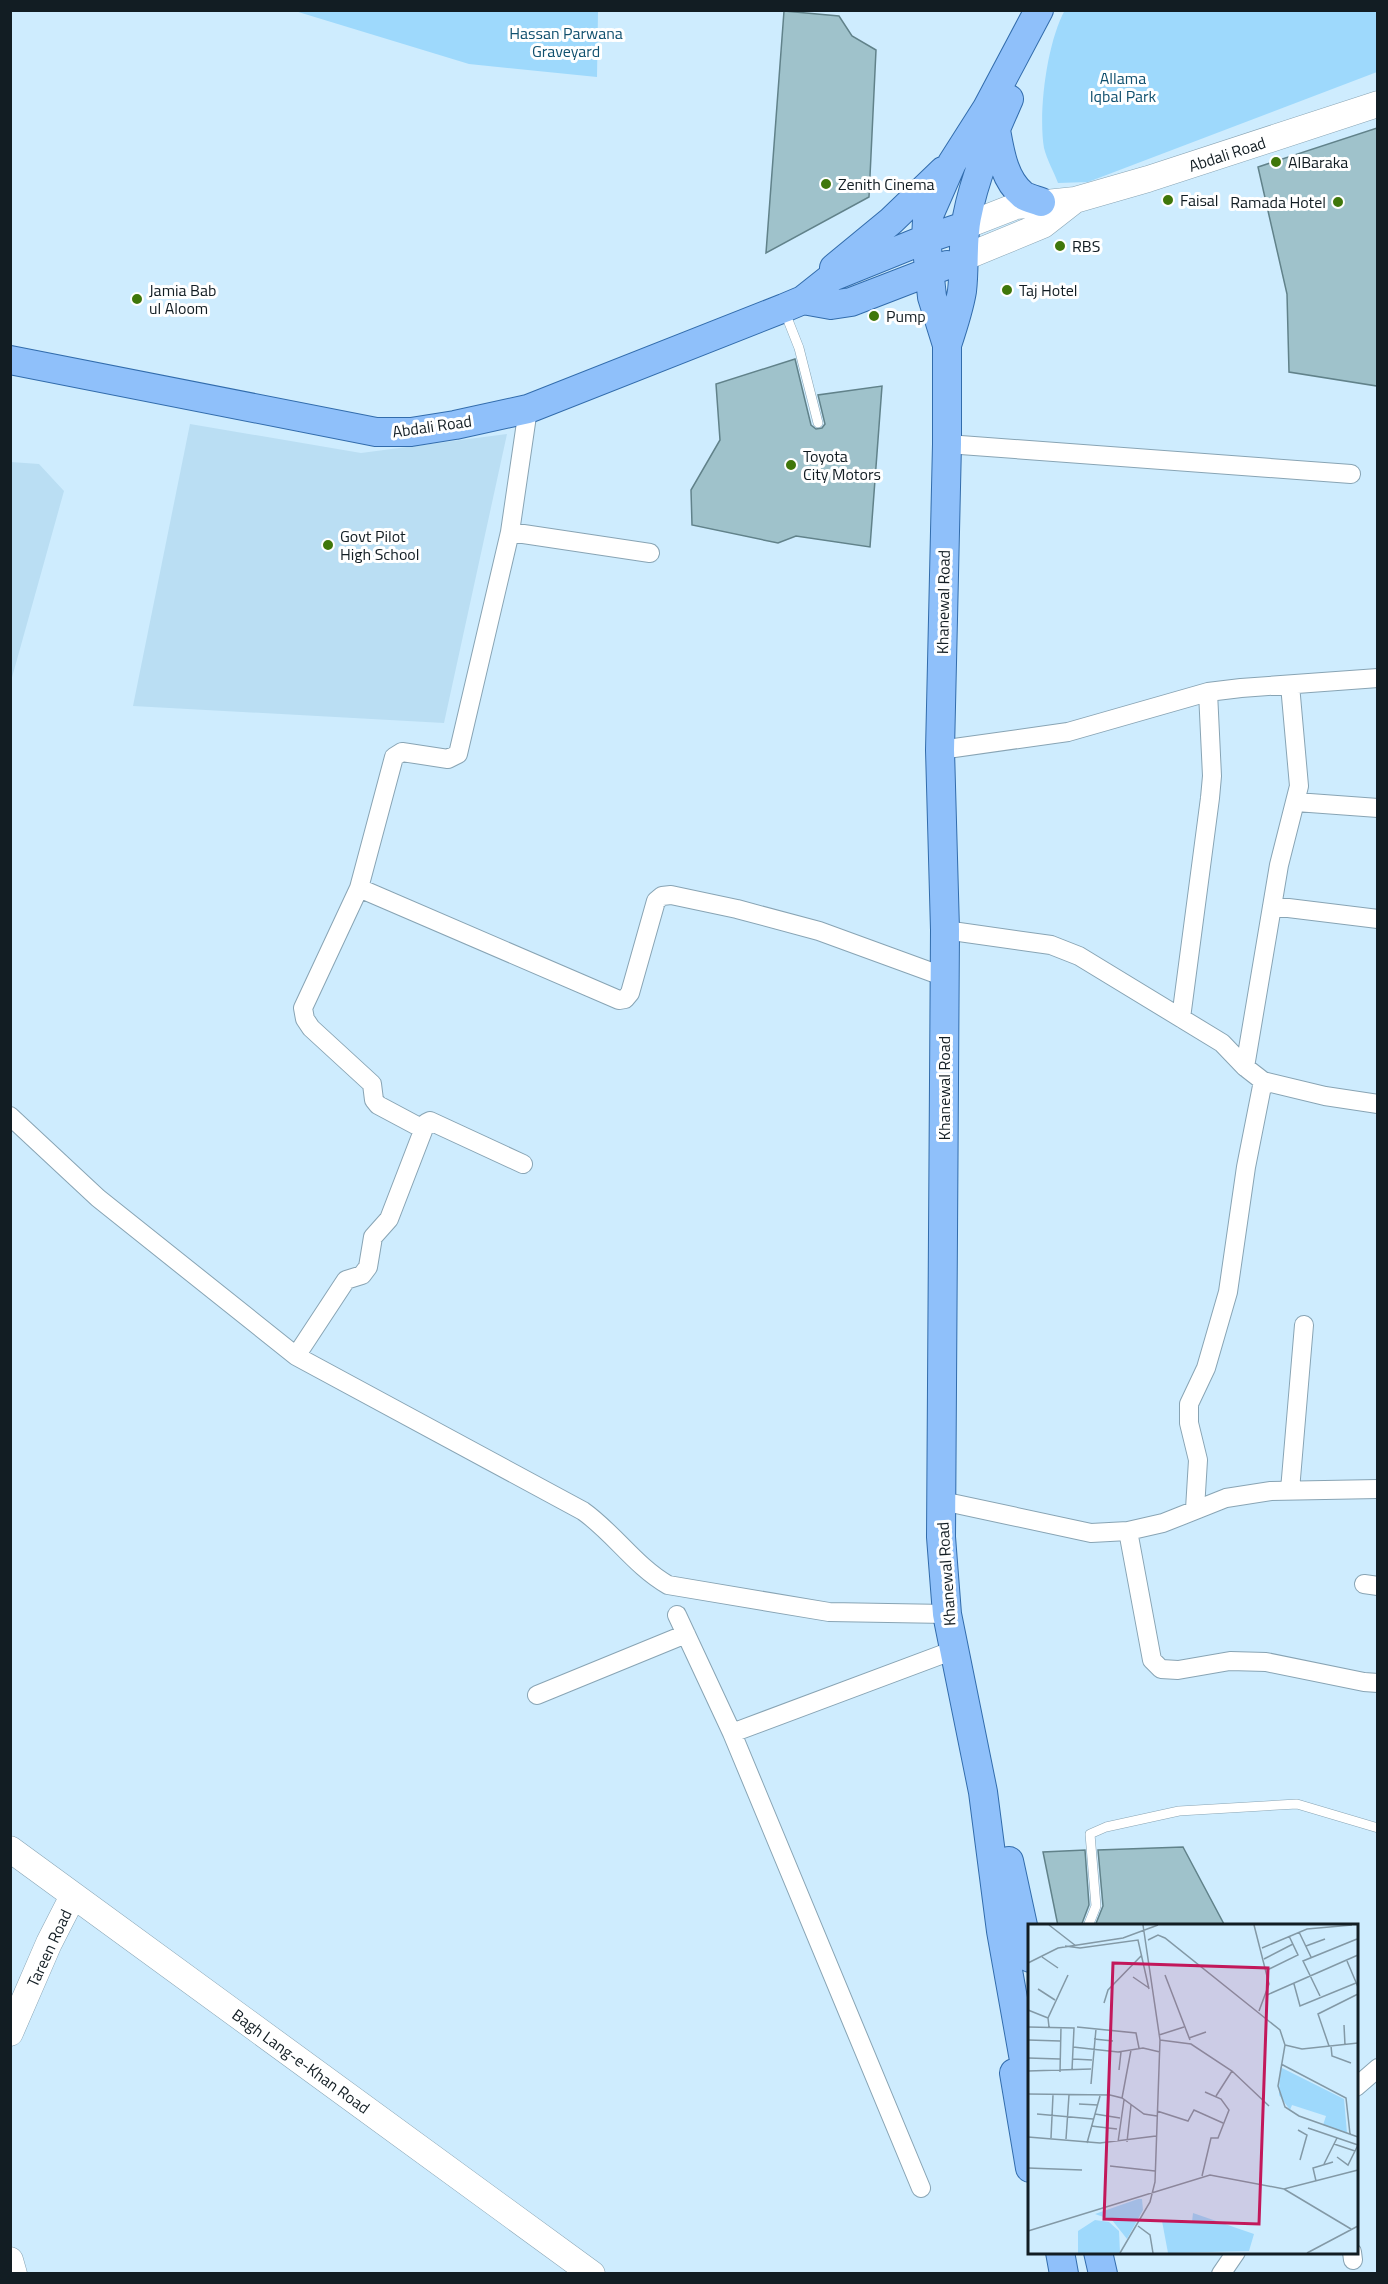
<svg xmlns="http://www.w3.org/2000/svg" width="1388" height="2284" font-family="'Titillium Web',sans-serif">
  <rect width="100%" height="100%" fill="#ceecfe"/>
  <path fill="#badef3" d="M190,424L361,453L507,434L444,723L133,706Z
    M11,462L39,464L64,491L11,681Z"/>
  <path fill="#9ed9fc" d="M1065,10L1377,11V72L1088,182L1058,183C1054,172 1047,160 1044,148C1038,112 1047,42 1065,10Z
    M295,11H598L597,77L469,64Z"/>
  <path fill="#9fc2cb" stroke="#61828a" stroke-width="1.5" d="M784,11L839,16L852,36L876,50L869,197L766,253Z
    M1377,128V386L1289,372L1287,294L1258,167Z
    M795,359L811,425L816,429L822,428L825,424L818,395L882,386L870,547L796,536L778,543L692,525L691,490L720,440L716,384Z
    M1183,1847L1225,1926H1095L1103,1906L1098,1850Z
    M1085,1850L1089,1905L1081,1926H1058L1043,1852Z"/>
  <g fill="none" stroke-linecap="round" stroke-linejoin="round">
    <defs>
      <path id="lane" d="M784,310L799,348L818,423
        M1088,1926L1096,1906L1090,1834L1106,1827L1179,1811L1297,1804L1378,1828"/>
      <path id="street" d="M947,444L1351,474
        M510,532L650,553
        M940,750L1068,732L1208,692L1241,688L1378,678
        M1296,802L1378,808
        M359,888L619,1000L625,999L630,993L656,901L662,896L671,895L737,909L819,931L945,977
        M1272,906L1378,919
        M945,930L1051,945L1079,956L1222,1043L1245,1067L1263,1081L1325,1096L1378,1104
        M1181,1018L1210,798L1212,776L1208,692
        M1245,1067L1279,865L1299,786L1290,685
        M10,1116L98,1198L296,1356L583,1511C614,1533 635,1566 668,1585L829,1612L947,1614
        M423,1129L378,1105L374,1100L372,1084L311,1028L305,1019L303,1008L359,888L394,757L402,752L448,759L458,754L510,532L528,409
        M296,1356L346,1280L362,1275L368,1267L373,1237L389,1219L426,1123L430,1121L523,1164
        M1290,1490L1304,1325
        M942,1501L1091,1533L1128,1531L1163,1523L1226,1498L1271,1491L1378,1489
        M1195,1509L1198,1460L1189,1423V1404L1206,1368L1228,1292L1246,1167L1263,1081
        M1128,1531L1152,1660L1161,1669L1178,1670L1230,1661L1266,1662L1364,1682L1378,1683
        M1364,1584L1378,1586
        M677,1615L732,1733L921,2188
        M537,1695L686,1634
        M732,1733L954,1650
        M1356,2087L1378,2068
        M1352,2252L1353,2260
        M1221,2274L1236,2252"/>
      <path id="secondary" d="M965,226L1016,206L1075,200L1148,179L1378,104
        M963,258L1043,225L1075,200
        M10,1849L592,2274
        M10,2033L49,1943L73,1896
        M10,2260L14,2274"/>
      <path id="primary" d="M996,130C1000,152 1004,180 1023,195C1028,198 1036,200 1041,202
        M834,268L891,221L943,171
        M803,300L831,305L851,302L947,265
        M947,345C953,327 959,309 962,291C965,266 962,241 967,217C975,175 992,138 1009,99
        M10,360L376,432H411L455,425L528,409L784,308L803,300L832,277L926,239L965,226
        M1009,1861L1030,1958
        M1014,2073L1030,2168
        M1030,2094L1001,1931L983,1792L947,1614L941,1537L945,930L940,750L947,444V345L932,297L926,239L927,220L952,163L987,108L1039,10
        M1060,2252L1064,2274
        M1098,2252L1103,2274"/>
    </defs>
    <use href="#lane" stroke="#88a4b4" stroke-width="10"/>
    <use href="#street" stroke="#88a4b4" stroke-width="20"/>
    <use href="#secondary" stroke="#88a4b4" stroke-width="27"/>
    <use href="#primary" stroke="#326cac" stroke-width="30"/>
    <use href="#lane" stroke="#fff" stroke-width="9"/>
    <use href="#street" stroke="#fff" stroke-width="18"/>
    <use href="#secondary" stroke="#fff" stroke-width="26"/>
    <use href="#primary" stroke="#8fc0fa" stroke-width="28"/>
  </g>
  <g fill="#3f770a" stroke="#fff" stroke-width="2">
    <circle cx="1276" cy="162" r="6"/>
    <circle cx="826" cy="184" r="6"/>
    <circle cx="1168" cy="200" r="6"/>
    <circle cx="1338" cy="202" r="6"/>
    <circle cx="1060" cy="246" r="6"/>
    <circle cx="1007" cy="290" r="6"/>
    <circle cx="137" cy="299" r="6"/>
    <circle cx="874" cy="316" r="6"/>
    <circle cx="791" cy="465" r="6"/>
    <circle cx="328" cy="545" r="6"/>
  </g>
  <g text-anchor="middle" stroke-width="6" stroke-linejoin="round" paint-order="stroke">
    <g font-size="16" fill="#11516f" stroke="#fff">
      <text x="566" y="39">Hassan Parwana<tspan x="566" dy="18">Graveyard</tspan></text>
      <text x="1123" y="84">Allama<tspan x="1123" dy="18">Iqbal Park</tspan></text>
    </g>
    <g font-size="16" fill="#121d23" stroke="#fff">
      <text transform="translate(1227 154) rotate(-18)" y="6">Abdali Road</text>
      <text transform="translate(432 426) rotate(-8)" y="6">Abdali Road</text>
      <text transform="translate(943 602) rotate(-89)" y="6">Khanewal Road</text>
      <text transform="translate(944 1088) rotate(-90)" y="6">Khanewal Road</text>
      <text transform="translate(946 1574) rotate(-94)" y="6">Khanewal Road</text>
      <text transform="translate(49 1948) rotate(-65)" y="6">Tareen Road</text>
      <text transform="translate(301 2061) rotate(36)" y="6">Bagh Lang-e-Khan Road</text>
    </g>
    <g font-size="16" fill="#121d23" stroke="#fff" text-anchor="start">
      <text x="1288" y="168">AlBaraka</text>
      <text x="838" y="190">Zenith Cinema</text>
      <text x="1180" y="206">Faisal</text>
      <text x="1326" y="208" text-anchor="end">Ramada Hotel</text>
      <text x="1072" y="252">RBS</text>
      <text x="149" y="296">Jamia Bab<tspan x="149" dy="18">ul Aloom</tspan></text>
      <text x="1019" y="296">Taj Hotel</text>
      <text x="886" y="322">Pump</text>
      <text x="803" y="462">Toyota<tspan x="803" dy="18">City Motors</tspan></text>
      <text x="340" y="542">Govt Pilot<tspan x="340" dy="18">High School</tspan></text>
    </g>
  </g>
  <g transform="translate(1028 1924)">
    <rect width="330" height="330" fill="#ceecfe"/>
    <path d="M252,143L316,175L319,209L295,201L298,192L264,181L262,186L251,171ZM110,275H114L115,286L99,315L84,296L67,290ZM165,289L226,310L221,327L140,329L134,297L164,298ZM67,296L81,298L91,307L92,329H50V307Z" fill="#9ed9fc"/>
    <path fill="none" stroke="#8399a6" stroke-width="1.5" d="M21,1L48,22M226,1L241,60L231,87M271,8L283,33M120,16L130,11L137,14L252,106L257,121L250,162L257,183L271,192L330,213M37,22L52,24L110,16L121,65M278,22L297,15M234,24L279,5L324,1M14,33L30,44M236,35L265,20M319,37L330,63M0,39L30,24L95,14L130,1M239,46L270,31L261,12M137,51L162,116M105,53L121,64M266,60L272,82L328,59M10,65L27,76M239,71L330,31M292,72L275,37L329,15M76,79L80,66L114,31M0,86L20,94M316,101L317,121M0,103L46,104L44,146M21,103L20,94L40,51M49,103L108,109L111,124M131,111L156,103M161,114L178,108M66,115L85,117M0,116L32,117M132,116L163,120L204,147L241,182M257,121L274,125L330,119M301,122L290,90L330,70M303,122L304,132L323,139M45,123L90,128L115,124L132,128M0,134L32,135M45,135L64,136M253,140L318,174L322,210M91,146L93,128M0,147L63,145M32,148L33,103M63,160L68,105M0,170L82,171L94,174L116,190L129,192M188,172L204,147M94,174L103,126M51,180L70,181M129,187L160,197L166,186L195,199M9,190L65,195M67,190L92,194M63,202L89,205M280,204L330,221M270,206L279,211L272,236M0,213L72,219L128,212M23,214L25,171M38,215L41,171M90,218L96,176M99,218L103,181M59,219L72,172M306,220L327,227M309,233L320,241L330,221M296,240L309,214M82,242L127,247M0,244L54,246M174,252L183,214H190L201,186L193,175L177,168M288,257L285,244L305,238M256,265L323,305M110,302L122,311L125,329M0,307L182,251L256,265L330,246M92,329L122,278L127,258L132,116L115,1M279,329L330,302"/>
    <path fill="#c2185b" fill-opacity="0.15" stroke="#c2185b" stroke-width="3" d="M85,39L240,44L231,300L76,295Z"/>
    <rect width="330" height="330" fill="none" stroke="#121d23" stroke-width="3"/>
  </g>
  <rect width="1388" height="2284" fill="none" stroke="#121d23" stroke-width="24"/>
</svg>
